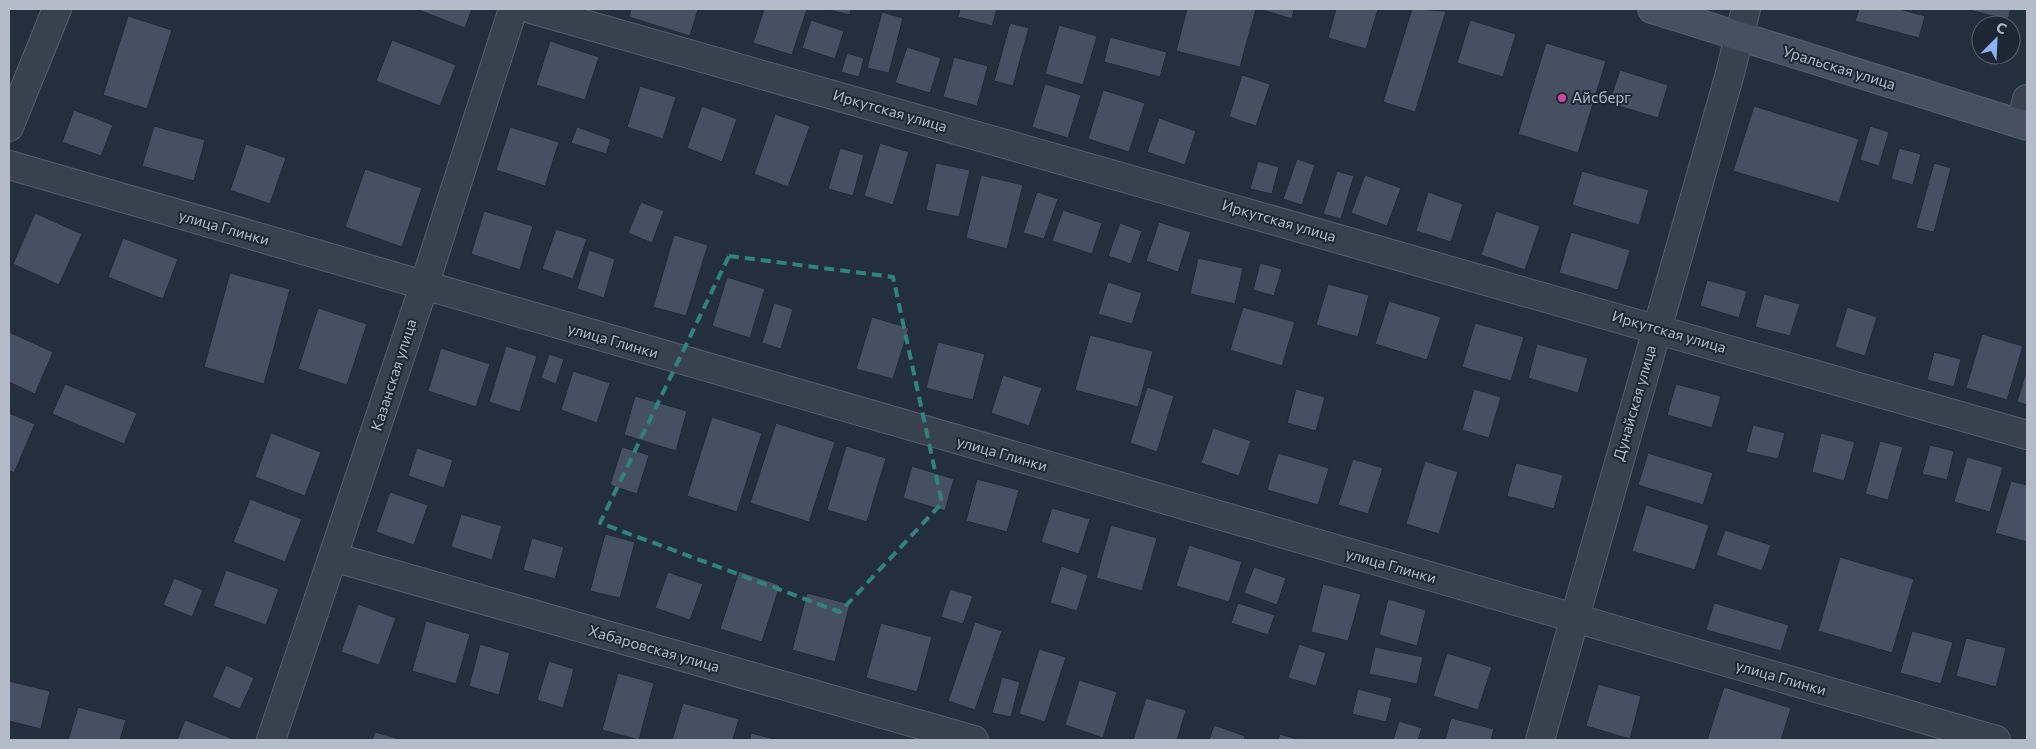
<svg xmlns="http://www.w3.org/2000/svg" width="2036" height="749" font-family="Commissioner,sans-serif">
  <rect width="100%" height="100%" fill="#242f3e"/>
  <path fill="#455162" stroke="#1f2835" d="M416,9H472L465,28Z
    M631,9H698L690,36L629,17Z
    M764,9H807L792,55L753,43Z
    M826,9H851L850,15Z
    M960,9H997L992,26L958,17Z
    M1187,9H1256L1240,67L1176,51Z
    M1260,9H1294L1292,19Z
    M1336,9H1378L1366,49L1328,38Z
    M1412,9L1446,11L1415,112L1383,102Z
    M1859,9H1899L1925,16L1919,38L1855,21Z
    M1966,9H2011L2008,20Z
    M882,12L903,18L889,73L867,68Z
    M128,16L172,30L147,109L103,95Z
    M811,20L844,31L835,59L802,48Z
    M1470,20L1516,34L1503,77L1457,63Z
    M1010,23L1029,28L1013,86L994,81Z
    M1059,25L1097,36L1083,85L1045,74Z
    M1110,37L1167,52L1160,77L1104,62Z
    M392,40L456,65L440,106L376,81Z
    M550,41L599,57L585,100L536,85Z
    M1546,43L1606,61L1578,153L1518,134Z
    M907,47L941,58L930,93L895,83Z
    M847,53L864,58L859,77L841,72Z
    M954,57L988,66L977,106L943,97Z
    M1620,70L1668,85L1658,118L1609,103Z
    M1242,75L1270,84L1256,126L1229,117Z
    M1045,84L1081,95L1068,138L1032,127Z
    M640,86L676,97L663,139L627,127Z
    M1103,90L1145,103L1129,152L1088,139Z
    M702,106L737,119L722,162L687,148Z
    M1754,106L1859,139L1839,203L1733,171Z
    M74,110L113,125L101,156L62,142Z
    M775,114L810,126L788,187L754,174Z
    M1159,118L1196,131L1185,165L1147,152Z
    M154,126L205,140L194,181L142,166Z
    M1870,126L1889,132L1879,166L1860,160Z
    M510,127L559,142L545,186L496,170Z
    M577,127L611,139L606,154L571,143Z
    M880,143L909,152L893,205L864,196Z
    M246,144L286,158L270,204L230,190Z
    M840,148L864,155L853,196L828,189Z
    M1899,148L1921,154L1913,185L1891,179Z
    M1297,159L1315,165L1302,205L1283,199Z
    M1258,161L1279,167L1272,194L1250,189Z
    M936,163L970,170L959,217L926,210Z
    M1934,163L1951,168L1934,232L1916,228Z
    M365,169L422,188L402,247L345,227Z
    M1337,171L1354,176L1341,219L1323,214Z
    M1582,171L1649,190L1639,225L1572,205Z
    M981,175L1023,185L1007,249L966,238Z
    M1365,175L1401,188L1387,226L1351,213Z
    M1037,192L1058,199L1044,239L1023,233Z
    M1428,192L1463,204L1451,242L1416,231Z
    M641,202L664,211L652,243L628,233Z
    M1063,210L1102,223L1092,254L1052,241Z
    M484,211L533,226L520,270L471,254Z
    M1496,211L1540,226L1525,270L1481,255Z
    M35,213L82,234L59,285L13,264Z
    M1159,222L1191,232L1178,272L1146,261Z
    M1120,223L1142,231L1131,264L1108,256Z
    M556,229L587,239L573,279L542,269Z
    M1571,232L1630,250L1618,290L1559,273Z
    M674,235L708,245L686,316L653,307Z
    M123,238L178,259L163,299L108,277Z
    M589,250L615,259L604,298L577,289Z
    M1198,258L1243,268L1235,304L1190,294Z
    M1260,263L1282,269L1274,296L1253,290Z
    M230,273L290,289L264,384L204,367Z
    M727,277L765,289L750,338L712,326Z
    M1707,280L1747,291L1739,318L1700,306Z
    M1108,282L1142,293L1132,324L1098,314Z
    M1328,284L1369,295L1358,337L1316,325Z
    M1764,294L1800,304L1790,336L1755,327Z
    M1389,301L1441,317L1427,360L1375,344Z
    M774,303L793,309L781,349L762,343Z
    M1243,307L1295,322L1282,366L1230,350Z
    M1847,307L1877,317L1865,356L1835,347Z
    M318,308L367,324L347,385L298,369Z
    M872,317L909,328L893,379L856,369Z
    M1475,323L1524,337L1511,381L1462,367Z
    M9,332L53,352L35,394L9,382Z
    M1982,334L2023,346L2007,400L1966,388Z
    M1090,335L1153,351L1138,407L1075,390Z
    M938,342L985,354L973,400L926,388Z
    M1537,344L1588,358L1578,393L1528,378Z
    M506,346L537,356L520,412L489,402Z
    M441,348L490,364L476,407L428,391Z
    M1934,352L1961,359L1954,387L1927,380Z
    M549,354L564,359L556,384L541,378Z
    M2027,369V405L2017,402Z
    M573,371L610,383L597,423L561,410Z
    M1003,375L1042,388L1029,426L991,413Z
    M65,384L137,413L124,444L52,414Z
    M1676,384L1721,396L1712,428L1667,415Z
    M1147,387L1174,396L1157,452L1130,443Z
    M1296,389L1325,397L1316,431L1287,423Z
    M1474,389L1501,397L1489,438L1462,430Z
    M635,396L687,411L676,451L624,435Z
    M9,413L35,424L14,473L9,470Z
    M712,417L762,433L737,512L687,496Z
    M776,423L835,442L809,522L750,503Z
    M1753,425L1785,433L1778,459L1746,452Z
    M1213,428L1251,441L1239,476L1201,463Z
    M271,433L321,452L305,496L255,477Z
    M1821,433L1855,442L1844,481L1812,472Z
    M1880,441L1903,447L1888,500L1865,494Z
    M1930,445L1954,451L1947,480L1922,474Z
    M846,446L886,458L867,522L827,510Z
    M622,447L649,455L637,494L610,485Z
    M417,448L453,460L444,488L408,476Z
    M1278,453L1329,468L1318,505L1267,490Z
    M1648,453L1713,473L1703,505L1638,485Z
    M1967,457L2003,467L1990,512L1954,502Z
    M1353,459L1383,468L1368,514L1338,505Z
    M1425,461L1458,472L1439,534L1406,524Z
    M1516,463L1563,475L1554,509L1507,496Z
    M912,466L954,479L945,511L903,498Z
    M977,479L1019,490L1007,532L966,521Z
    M2011,481L2027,485V542L1995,533Z
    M390,492L428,505L414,545L376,532Z
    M250,499L302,519L285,562L233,542Z
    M1646,505L1709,525L1695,570L1632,551Z
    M1052,508L1090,519L1079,554L1041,542Z
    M461,514L502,526L492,560L451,547Z
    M1111,525L1157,538L1142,591L1096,578Z
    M1725,530L1771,545L1762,571L1716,555Z
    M605,534L635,542L620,598L590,591Z
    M532,538L564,547L555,579L523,570Z
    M1189,545L1242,562L1229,602L1176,586Z
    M1840,557L1914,579L1892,653L1818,631Z
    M1061,566L1088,575L1077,611L1050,603Z
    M1254,567L1286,578L1277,605L1244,593Z
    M226,570L279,589L266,625L213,606Z
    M739,571L780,585L762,642L720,629Z
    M668,572L703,584L690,620L655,608Z
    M174,578L203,590L192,617L163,605Z
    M1323,584L1361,594L1348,641L1311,632Z
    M950,589L973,596L963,624L941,617Z
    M807,593L850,604L835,662L792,650Z
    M1388,599L1426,610L1417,646L1379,635Z
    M1238,603L1275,615L1268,635L1231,623Z
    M1714,603L1789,625L1781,651L1706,630Z
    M358,604L396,618L379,665L341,652Z
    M426,621L470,634L456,684L412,671Z
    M975,622L1002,631L975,710L948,701Z
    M881,623L932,637L917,692L866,678Z
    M1912,631L1953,642L1941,684L1900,673Z
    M1966,638L2006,648L1996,687L1956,676Z
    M480,644L510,653L499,695L469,686Z
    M1299,644L1326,653L1316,686L1288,678Z
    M1375,647L1423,657L1417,684L1369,674Z
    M1039,649L1066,657L1045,722L1019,714Z
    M1447,653L1492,667L1478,710L1433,696Z
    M549,661L574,669L563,708L537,700Z
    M226,665L254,678L240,709L212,697Z
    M618,673L654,683L639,740L602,730Z
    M1002,677L1020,682L1011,717L992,713Z
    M1079,680L1117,692L1103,738L1065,725Z
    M9,681L50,691L41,729L9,721Z
    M1598,684L1641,696L1630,739L1586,726Z
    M1724,687L1791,708L1781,740H1707Z
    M1358,689L1392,698L1386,722L1352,714Z
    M1146,698L1186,710L1177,740H1133Z
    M683,703L739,719L733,740H672Z
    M78,707L126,720L120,740H68Z
    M1451,718L1494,729L1491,740H1445Z
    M185,720L231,738L230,740H177Z
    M1399,721L1422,728L1418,740H1393Z
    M1214,725L1245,736L1244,740H1209Z
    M375,732L403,740H372Z
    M751,733L778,740H750Z
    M1280,734L1300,740H1278Z"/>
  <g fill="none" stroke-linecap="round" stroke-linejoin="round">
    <defs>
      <path id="street" d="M531,9L2027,435
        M2021,124L2027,99
        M9,127L57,9
        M9,165L1996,740
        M333,557L974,740
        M271,740L424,286L513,9
        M1540,740L1729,77L1746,9"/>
      <path id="secondary" d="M1652,9L2027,126"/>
    </defs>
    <use href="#street" stroke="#565f6c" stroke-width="30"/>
    <use href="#secondary" stroke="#565f6c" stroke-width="30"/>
    <use href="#street" stroke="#38414e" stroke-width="28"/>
    <use href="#secondary" stroke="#465061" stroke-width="28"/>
  </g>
  <path fill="none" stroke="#308480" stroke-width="4" stroke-dasharray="10 6" stroke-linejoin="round" d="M729,256L893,277L942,503L840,612L600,523Z"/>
  <circle fill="#d1479c" stroke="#1d2633" stroke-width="2" cx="1562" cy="98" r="5"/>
  <g text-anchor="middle" stroke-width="4" stroke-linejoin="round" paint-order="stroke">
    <g font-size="15" fill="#b4bcc9" stroke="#1d2633">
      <text transform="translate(1839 68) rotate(17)" y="5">Уральская улица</text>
      <text transform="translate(890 111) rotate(16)" y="5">Иркутская улица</text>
      <text transform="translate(1279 221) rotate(16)" y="5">Иркутская улица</text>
      <text transform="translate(224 228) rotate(16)" y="5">улица Глинки</text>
      <text transform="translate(1669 332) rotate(16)" y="5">Иркутская улица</text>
      <text transform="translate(613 341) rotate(16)" y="5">улица Глинки</text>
      <text transform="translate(394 375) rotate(-72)" y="5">Казанская улица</text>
      <text transform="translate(1635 403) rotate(-74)" y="5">Дунайская улица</text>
      <text transform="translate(1002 454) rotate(16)" y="5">улица Глинки</text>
      <text transform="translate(1391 566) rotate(16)" y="5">улица Глинки</text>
      <text transform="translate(654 649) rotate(16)" y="5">Хабаровская улица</text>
      <text transform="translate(1781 678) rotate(16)" y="5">улица Глинки</text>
    </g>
    <g font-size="15" fill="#b4bcc9" stroke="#1d2633" text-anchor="start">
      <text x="1572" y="103">Айсберг</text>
    </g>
  </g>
  <rect width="2036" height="749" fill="none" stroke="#b4bcc9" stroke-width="20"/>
  <g transform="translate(1996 40) rotate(24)"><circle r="24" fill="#1d2633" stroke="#59626f"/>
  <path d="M0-4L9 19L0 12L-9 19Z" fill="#8ab4f8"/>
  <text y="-8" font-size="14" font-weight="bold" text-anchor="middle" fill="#b4bcc9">С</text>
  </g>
</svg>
